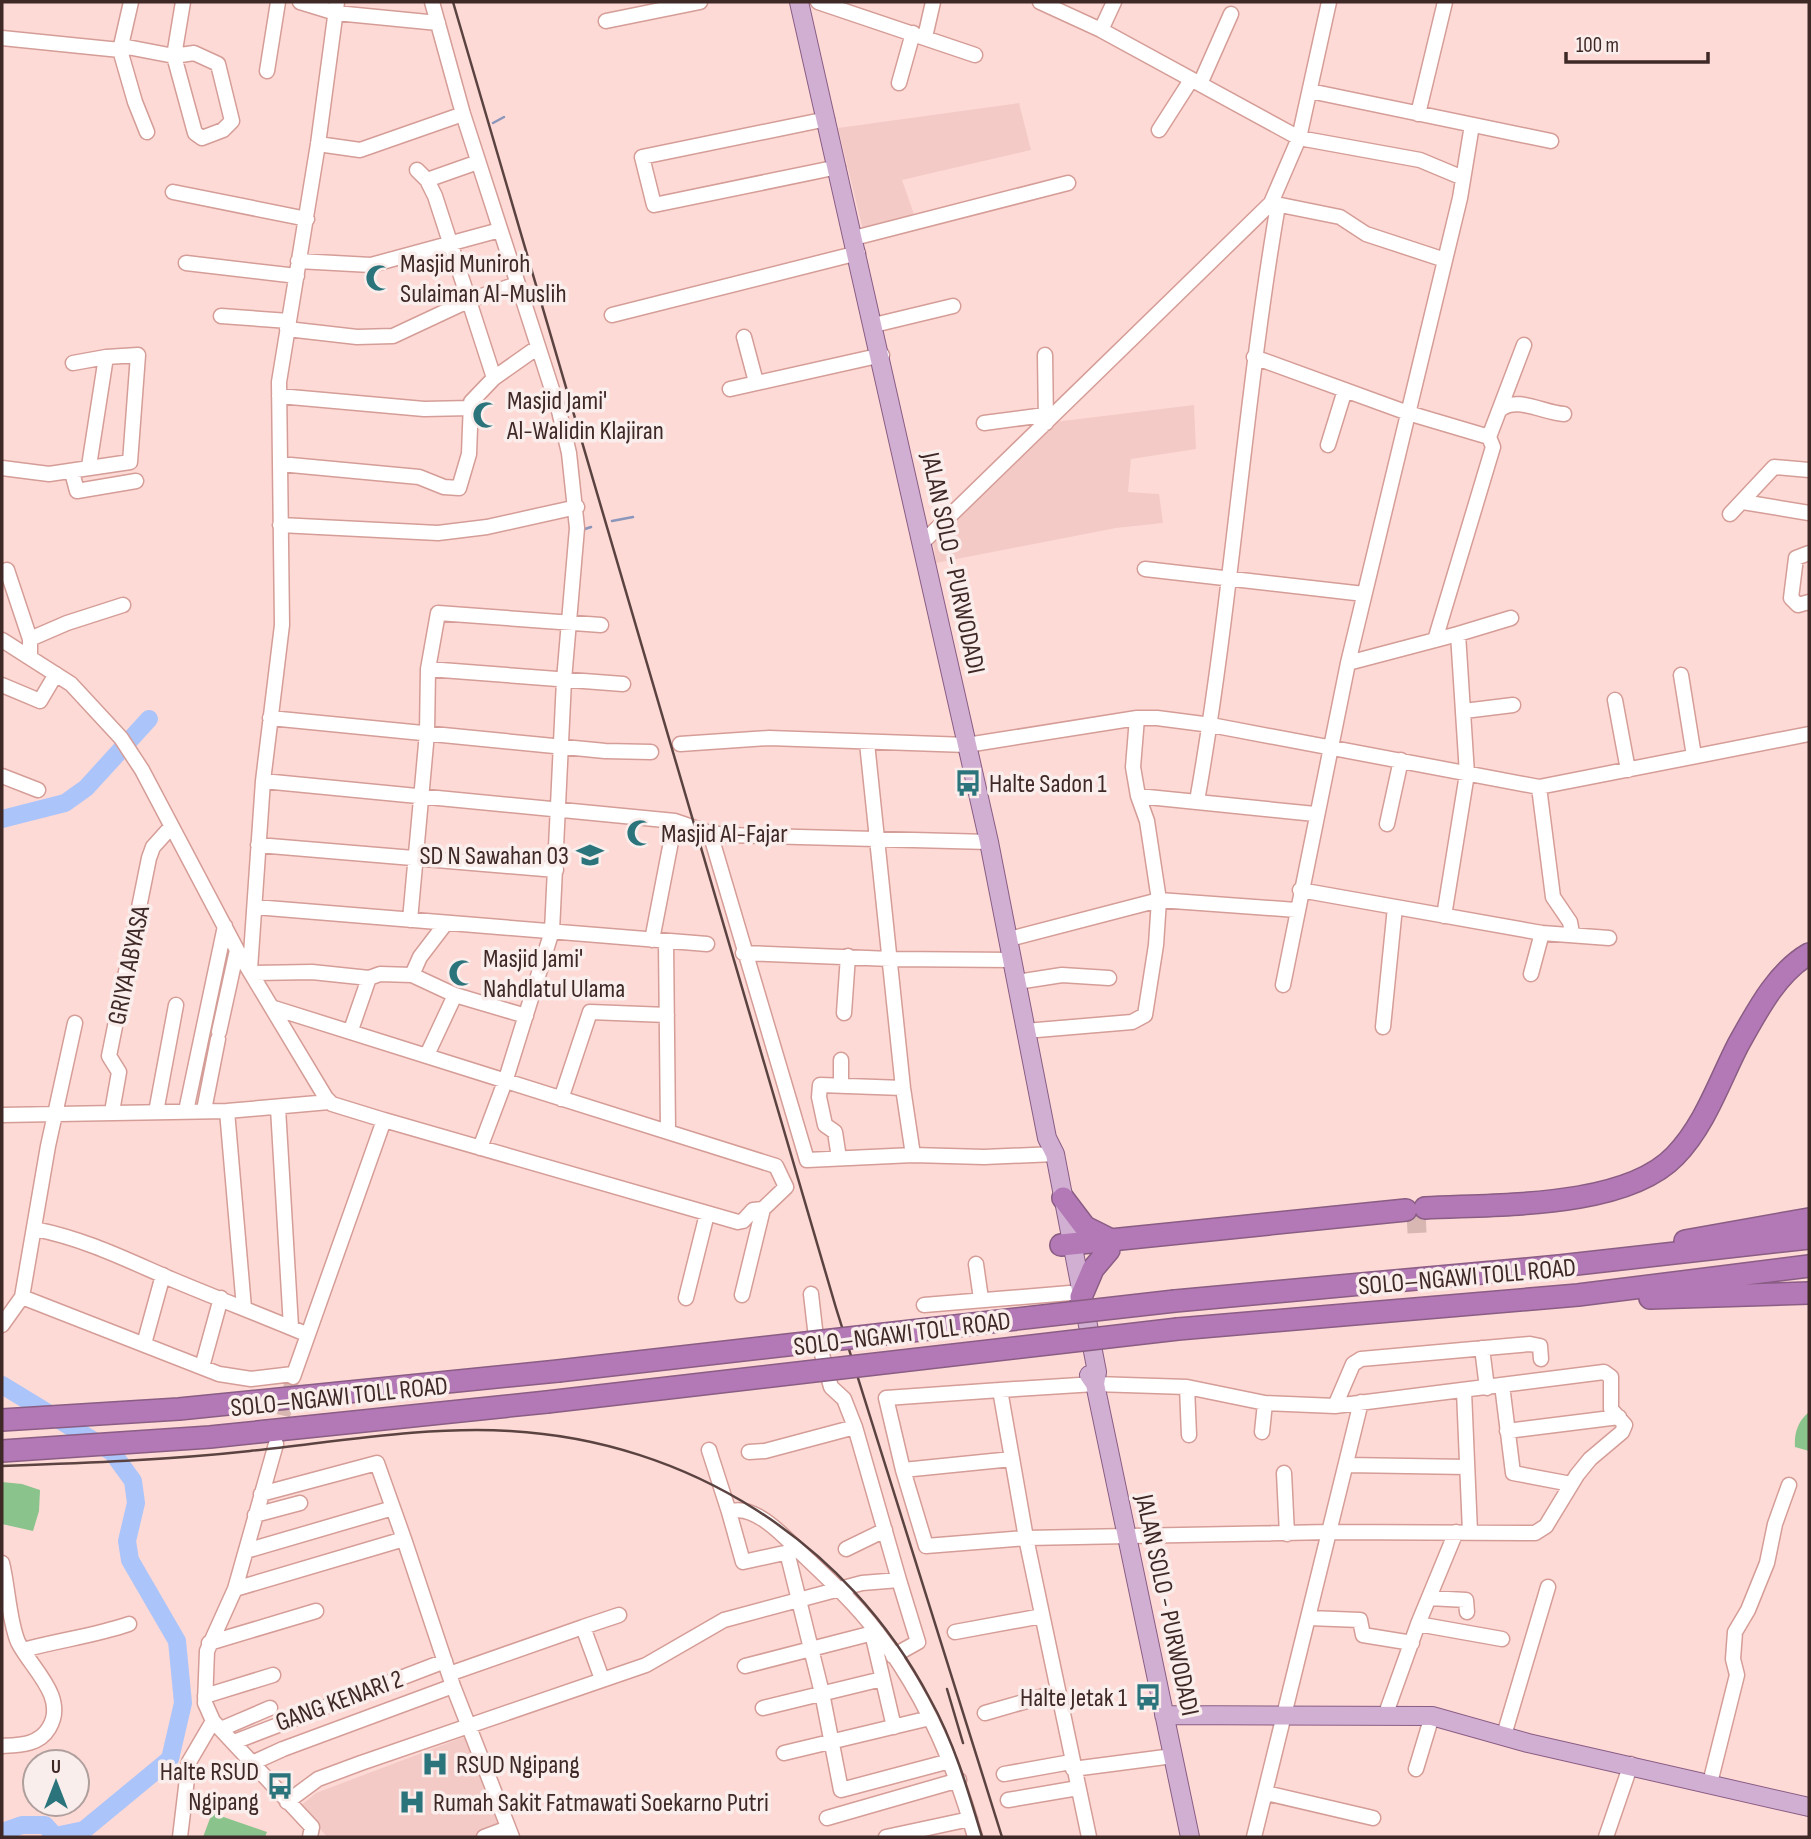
<svg xmlns="http://www.w3.org/2000/svg" width="1811" height="1839" font-family="'Sofia Sans Condensed',sans-serif">
  <rect width="100%" height="100%" fill="#fedad6"/>
  <path fill="#f3cac6" d="M1019,103L1031,150L902,180L915,217L863,230L838,128Z
    M1194,405L1196,449L1131,459L1128,492L1159,494L1163,523L1116,528L936,563L932,534L1046,423Z
    M469,1735L500,1824L494,1837H327L300,1806L316,1793Z"/>
  <path fill="#8ac38b" d="M1809,1412V1451L1795,1447C1794,1433 1798,1421 1809,1412Z
    M2,1482L22,1484L40,1490L39,1511L33,1531L2,1524Z
    M212,1813L267,1832L265,1837H203Z"/>
  <g fill="none" stroke-linecap="round" stroke-linejoin="round">
    <path stroke="#8b96bb" stroke-width="2.5" d="M493,123L504,117
      M612,521L633,517
      M582,530L591,527"/>
    <path stroke="#abc4fa" stroke-width="18" d="M2,819L65,803L86,788L149,719
      M2,1385L112,1452L133,1481L136,1503L127,1541L130,1560L177,1641L183,1703L170,1759L84,1830L55,1836L45,1825H22L2,1832"/>
    <path stroke="#d8b7b3" stroke-width="14" stroke-dasharray="14 7" stroke-linecap="butt" d="M278,1436L293,1377"/>
    <path stroke="#d8b7b3" stroke-width="21" stroke-dasharray="21 10" stroke-linecap="butt" d="M1407,1223L1426,1222"/>
    <defs>
      <path id="minor" d="M131,2L120,50L135,102L147,132
        M300,2L336,13L438,23
        M432,2L463,114L559,411L569,453L577,528L564,680L552,931L506,1079L480,1148
        M818,2L975,55
        M1040,2L1101,30L1299,138L1420,160L1463,178
        M606,21L700,2
        M1101,30L1114,2
        M925,37L933,2
        M2,38L120,50
        M122,46L174,56L183,2
        M194,53L218,64L232,121L223,130L202,138L195,133L174,56Z
        M267,71L278,2
        M899,83L913,33
        M1200,84L1231,14
        M1310,91L1551,141
        M1418,114L1445,2
        M827,119L642,157L654,205L838,167
        M1159,130L1191,80
        M318,144L360,150L463,114
        M417,170L427,180L435,196L494,378
        M427,180L478,162
        M173,192L307,219
        M1271,203L1340,217L1366,234L1445,260
        M854,238L1068,183
        M298,261L371,265L500,230
        M186,263L297,276
        M612,315L858,253
        M221,316L289,321
        M874,325L953,306
        M287,329L357,337L393,336L470,300L517,284
        M744,337L756,382
        M1045,355L1046,423
        M1254,357L1408,413L1489,437
        M73,363L106,357
        M730,389L882,355
        M279,396L424,409L471,408
        M1501,409C1517,396 1544,413 1564,414
        M984,423L1045,415
        M1328,445L1345,390
        M280,464L419,477L444,487L459,488L469,454L471,402L494,378L538,347
        M2,468L49,474L130,462L138,355L106,357L89,466
        M72,472L77,491L136,481
        M1743,502L1809,513
        M1730,514L1774,467L1809,470
        M280,525L438,533L487,527L577,507
        M923,542L1271,203L1299,138L1329,2
        M1809,553L1796,558L1791,598L1798,605L1809,602
        M1145,569L1364,594
        M7,570L30,639
        M1458,634L1511,618
        M2,640L71,684L121,738L142,770L237,950L326,1098L332,1104L384,1120L293,1377
        M1435,640L1493,447L1489,437L1524,345
        M30,655V639L67,623L123,605
        M1348,663L1458,634L1467,774L1444,916
        M428,669L623,684
        M1681,675L1694,756
        M2,685L40,701L56,674
        M1615,700L1628,770
        M1464,711L1513,705
        M270,718L605,751L651,752
        M867,743L903,1088L913,1155
        M680,744L769,738L967,745L1137,718H1157L1211,725L1539,787L1809,734
        M2,776L38,790
        M263,781L675,821L710,833L727,835L989,842
        M1539,787L1553,897L1570,922L1572,933
        M1138,796L1315,814
        M1197,801C1232,603 1244,403 1278,205
        M1387,824L1401,760
        M710,833L807,1160L913,1155L984,1157L1055,1154
        M258,845L556,870
        M1300,890L1542,933L1609,938
        M255,907L707,944
        M410,920L427,733L428,669L438,613L601,625
        M1009,939L1159,900L1296,910
        M652,940L675,821
        M666,942L668,1131
        M743,953L891,959L1013,960
        M250,969L263,781L282,625L279,382L318,144L337,2
        M253,973L312,972L369,978
        M1531,974L1542,933
        M412,975L455,995
        M1017,982L1062,975L1109,978
        M1283,985L1348,663L1460,198L1472,125
        M274,1008L776,1166L786,1187L763,1209L753,1210L743,1221L738,1222L384,1120
        M844,1013L848,956
        M1383,1027L1395,907
        M351,1030L369,978L380,974L412,975L420,957L446,923
        M1025,1031L1132,1022L1145,1015L1156,945L1159,900L1147,821L1138,796L1133,767L1137,718
        M219,1032L237,950
        M427,1055L455,995L526,1016
        M841,1060V1084
        M561,1099L590,1012L667,1015
        M113,1106L119,1072L109,1056L149,858L153,847L171,827
        M278,1108L291,1327
        M204,1110L218,1039
        M186,1111L225,926
        M227,1111L244,1308
        M156,1112L176,1005
        M2,1115L227,1111L329,1102
        M839,1158L835,1132L825,1125L819,1097L820,1085L903,1088
        M35,1229C85,1239 125,1259 171,1279C216,1298 261,1315 306,1334
        M976,1264L981,1299
        M811,1294L815,1329L831,1387L844,1399L855,1427L899,1580
        M742,1295L763,1209
        M22,1297L219,1374L251,1379L293,1374
        M686,1298L707,1214
        M924,1305L1070,1293
        M2,1325L22,1297L48,1146L75,1023
        M144,1344L163,1275
        M1482,1348L1487,1388
        M202,1367L221,1298
        M1502,1385L1513,1473L1571,1484
        M1187,1387L1189,1435
        M1000,1390L886,1398L903,1470L926,1546L1026,1538L1000,1390L1095,1384L1187,1387L1265,1403L1335,1406L1604,1372L1611,1377V1409L1625,1425L1622,1432L1590,1459L1577,1475L1546,1526L1535,1533L1330,1532L1026,1538L1089,1837
        M1464,1391L1470,1532
        M1335,1406L1353,1364L1361,1359L1530,1344L1540,1346L1541,1359
        M1507,1431L1619,1417
        M1262,1432L1265,1403
        M276,1444L235,1589L207,1651L205,1703L213,1721L312,1827L310,1837
        M709,1450L729,1512C752,1502 783,1535 798,1550
        M749,1452L765,1451L855,1427
        M1347,1465L1467,1467
        M903,1470L1012,1459
        M1284,1473L1287,1534
        M261,1494L377,1463L404,1539
        M729,1512L743,1562L798,1550C825,1576 853,1601 876,1631C923,1691 955,1765 975,1837
        M255,1515L300,1503
        M846,1549L885,1530
        M246,1551L393,1508
        M787,1552L822,1693L841,1790L950,1761
        M2,1563C8,1587 9,1621 18,1642C30,1667 68,1697 49,1728C39,1745 20,1745 2,1746
        M235,1589L404,1539L453,1686L512,1837
        M1429,1598L1466,1600L1467,1612
        M1309,1618L1360,1620L1363,1635L1412,1643
        M1418,1624L1502,1639
        M955,1632L1042,1616
        M872,1633L894,1727
        M209,1643L316,1611
        M23,1650C59,1640 94,1636 129,1624
        M745,1666L877,1632
        M449,1674L583,1627
        M602,1679L583,1627L619,1615
        M205,1696L273,1675
        M763,1708L882,1679
        M985,1713L1058,1692
        M1385,1716L1418,1624L1456,1532
        M221,1729L270,1708
        M1504,1735L1548,1587
        M234,1742L445,1661
        M784,1753L930,1718
        M252,1763L283,1749L453,1686
        M1073,1769L1173,1756
        M1416,1769L1432,1716
        M1004,1774L1071,1762
        M1710,1783L1737,1675L1733,1659L1735,1632L1748,1610L1767,1563L1775,1524L1789,1485
        M1266,1793L1373,1818
        M1008,1800L1078,1788
        M287,1802L318,1779L361,1763L646,1665L724,1620L862,1583L899,1580L918,1642L893,1656
        M827,1818L959,1780
        M180,1837L189,1762L213,1721
        M484,1837L508,1828
        M886,1837L970,1819
        M1254,1837L1361,1402
        M1606,1837L1631,1764"/>
      <path id="major" d="M799,2L989,842L1047,1138L1055,1154L1097,1372L1095,1384
        M1089,1375L1095,1384L1190,1837
        M1164,1715L1432,1716L1528,1743L1809,1807"/>
      <path id="highway" d="M1063,1198L1085,1227L1109,1239
        M1425,1208C1495,1204 1624,1209 1675,1156C1705,1125 1719,1082 1738,1045C1756,1013 1776,973 1809,954
        M1685,1241L1809,1219
        M1061,1245L1406,1210
        M1081,1297L1093,1269L1109,1250
        M1650,1298L1809,1293
        M1175,1301L1559,1266L1809,1238
        M1178,1329L1578,1295L1809,1266
        M2,1420L179,1409L558,1371
        M2,1451L210,1437L547,1402"/>
    </defs>
    <use href="#minor" stroke="#d59d97" stroke-width="17"/>
    <use href="#major" stroke="#8a5d84" stroke-width="20"/>
    <use href="#highway" stroke="#8a5d84" stroke-width="24"/>
    <use href="#minor" stroke="#fff" stroke-width="14"/>
    <use href="#major" stroke="#d1afd3" stroke-width="18"/>
    <use href="#highway" stroke="#b379b6" stroke-width="21"/>
    <path stroke="#5b4341" stroke-width="2.5" d="M453,2L836,1308L1002,1837
      M2,1466C85,1463 168,1460 250,1451C336,1442 424,1426 510,1431C688,1441 847,1541 930,1699C954,1742 968,1790 982,1837
      M947,1689L963,1743"/>
    <defs>
      <path id="highway-bridge" d="M558,1371L1175,1301
        M547,1402L1178,1329"/>
    </defs>
    <use href="#highway-bridge" stroke="#8a5d84" stroke-width="24" stroke-linecap="butt"/>
    <use href="#highway-bridge" stroke="#b379b6" stroke-width="21"/>
  </g>
  <defs>
    <symbol id="mosque-bare" viewBox="-9 -9 18 18"><path d="M3.5-4.9A6 6 0 1 0 3.5 4.9A5 5 0 1 1 3.5-4.9Z" fill="#2b747c" stroke="#faeeec" stroke-width="2.5" paint-order="stroke"/></symbol>
    <symbol id="bus-bare" viewBox="-9 -9 18 18"><path d="M-5-6H5V4H4V6H2V4H-2V6H-4V4H-5ZM-3.5-4V0h7V-4ZM-3.5 1.2v1.5H-2V1.2ZM2 1.2v1.5H3.5V1.2Z" fill="#2b747c" stroke="#faeeec" stroke-width="2.5" paint-order="stroke"/></symbol>
    <symbol id="school-bare" viewBox="-9 -9 18 18"><path d="M0-5L7-2L0 1L-7-2ZM-4 1L0 2.5L4 1V4Q0 6-4 4Z" fill="#2b747c" stroke="#faeeec" stroke-width="2.5" paint-order="stroke"/></symbol>
    <symbol id="hospital-bare" viewBox="-9 -9 18 18"><path d="M-5-5h3v3.5h4V-5h3V5h-3V1.5h-4V5h-3Z" fill="#2b747c" stroke="#faeeec" stroke-width="2.5" paint-order="stroke"/></symbol>
  </defs>
  <g fill-rule="evenodd">
    <use href="#mosque-bare" x="360" y="259" width="38" height="38"/>
    <use href="#mosque-bare" x="467" y="396" width="38" height="38"/>
    <use href="#bus-bare" x="949" y="764" width="38" height="38"/>
    <use href="#mosque-bare" x="621" y="814" width="38" height="38"/>
    <use href="#school-bare" x="571" y="836" width="38" height="38"/>
    <use href="#mosque-bare" x="443" y="954" width="38" height="38"/>
    <use href="#bus-bare" x="1129" y="1678" width="38" height="38"/>
    <use href="#hospital-bare" x="416" y="1745" width="38" height="38"/>
    <use href="#bus-bare" x="261" y="1767" width="38" height="38"/>
    <use href="#hospital-bare" x="393" y="1783" width="38" height="38"/>
  </g>
  <g text-anchor="middle" stroke-width="7" stroke-linejoin="round" paint-order="stroke">
    <g font-size="26" fill="#3f2927" stroke="#faeeec" text-anchor="start">
      <text x="400" y="272">Masjid Muniroh<tspan x="400" dy="30">Sulaiman Al-Muslih</tspan></text>
      <text x="507" y="409">Masjid Jami'<tspan x="507" dy="30">Al-Walidin Klajiran</tspan></text>
      <text x="989" y="792">Halte Sadon 1</text>
      <text x="661" y="842">Masjid Al-Fajar</text>
      <text x="569" y="864" text-anchor="end">SD N Sawahan 03</text>
      <text x="483" y="967">Masjid Jami'<tspan x="483" dy="30">Nahdlatul Ulama</tspan></text>
      <text x="1127" y="1706" text-anchor="end">Halte Jetak 1</text>
      <text x="456" y="1773">RSUD Ngipang</text>
      <text x="259" y="1780" text-anchor="end">Halte RSUD<tspan x="259" dy="30">Ngipang</tspan></text>
      <text x="433" y="1811">Rumah Sakit Fatmawati Soekarno Putri</text>
    </g>
    <g font-size="26" fill="#3f2927" stroke="#faeeec">
      <text transform="translate(954 563) rotate(78)" y="9">JALAN SOLO - PURWODADI</text>
      <text transform="translate(128 965) rotate(-78)" y="9">GRIYA ABYASA</text>
      <text transform="translate(1467 1276) rotate(-5)" y="9">SOLO–NGAWI TOLL ROAD</text>
      <text transform="translate(902 1333) rotate(-7)" y="9">SOLO–NGAWI TOLL ROAD</text>
      <text transform="translate(339 1396) rotate(-6)" y="9">SOLO–NGAWI TOLL ROAD</text>
      <text transform="translate(1168 1605) rotate(78)" y="9">JALAN SOLO - PURWODADI</text>
      <text transform="translate(339 1700) rotate(-20)" y="9">GANG KENARI 2</text>
    </g>
  </g>
  <rect width="1811" height="1839" fill="none" stroke="#3f2927" stroke-width="7"/>
  <g transform="translate(56 1783)"><circle r="33" fill="#faeeec" stroke="#af9f9d" stroke-width="2"/>
  <path d="M0-5L12 26L0 18L-12 26Z" fill="#2b747c"/>
  <text y="-10" font-size="19" font-weight="bold" text-anchor="middle" fill="#3f2927">U</text>
  </g>
  <path d="M1566 52v10h142v-10" fill="none" stroke="#3f2927" stroke-width="3.5"/>
  <text x="1576" y="52" font-size="21" fill="#3f2927" stroke="#faeeec" stroke-width="5" paint-order="stroke">100 m</text>
</svg>
